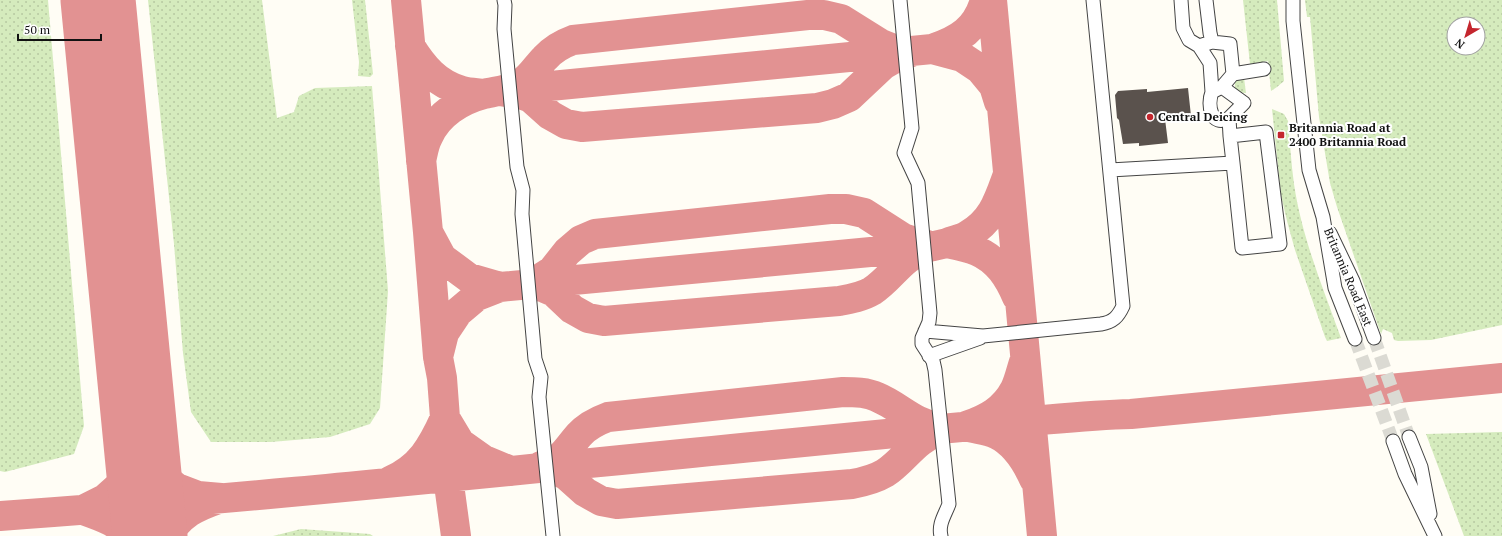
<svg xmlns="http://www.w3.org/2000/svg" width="1502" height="536" font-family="'PT Serif',serif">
  <defs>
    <pattern id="grass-dots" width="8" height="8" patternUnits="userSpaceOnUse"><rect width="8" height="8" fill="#d5ebbd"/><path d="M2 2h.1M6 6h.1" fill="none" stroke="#b6c8a1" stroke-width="1.8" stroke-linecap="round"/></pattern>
  </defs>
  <rect width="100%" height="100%" fill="#fffdf5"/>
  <path fill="url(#grass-dots)" fill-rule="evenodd" d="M0,0H48L84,426L74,454L5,472L0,471Z
    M148,0H262L277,118L294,112L299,96L315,88L372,86L388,291L380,408L370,424L330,437L271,442H211L191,412L183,353L174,244Z
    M352,0H365L373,74L370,77L358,76L359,62Z
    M1243,0H1277L1284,81L1277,87L1271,91L1268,61L1250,64Z
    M1305,0H1502V325L1431,340L1398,341L1394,340L1392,333L1383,329L1381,334L1337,207L1330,183L1319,117L1310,17H1307ZM1454,24H1478V48H1454Z
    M1244,78L1246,93H1244L1237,91L1235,88V80Z
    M1272,109L1284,114L1288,121C1290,142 1291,163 1294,184C1302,238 1323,288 1341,338L1327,341L1325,337L1295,250L1287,221L1281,195Z
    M1502,432V536H1464L1426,434Z
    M301,529L370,534L373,536H273Z"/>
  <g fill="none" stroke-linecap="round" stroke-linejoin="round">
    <path stroke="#e29292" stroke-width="30" d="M406,0L428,232L438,357L442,378L445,418L448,477L456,536
      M985,0C977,29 959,40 932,49L962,57L980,69L994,86L999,102
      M992,0L1042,536
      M410,46C423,67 437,84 462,91C469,93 476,93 484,94
      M509,90L932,49
      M499,91L520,94L531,98L550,115L566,124L582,127L817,108L833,104L849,97L883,65L897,57L911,52
      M421,161C423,153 424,144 428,137C438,114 461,100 484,94C496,91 509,90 520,84C531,77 536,67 545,58C553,49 562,44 573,40L808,15H824L841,19L881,44L896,50L911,52
      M1007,177C998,202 992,221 968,235C962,239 954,240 947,243C957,245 968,247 977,251C998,260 1009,278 1017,297
      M428,232L442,258L469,278L500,287
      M528,283L541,278L552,271L567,252L581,240L595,234L830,209H846L864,213L903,238L918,243L927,245
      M528,285L542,287L554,292L572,309L588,318L604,321L839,301C850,299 862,297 872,291C893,277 900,258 927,248
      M438,357L444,333L458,312L477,296L500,287L934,246L947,243
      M1024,362C1021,371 1019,381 1015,389C1004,410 987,419 966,426C975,429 987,430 996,434C1015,443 1026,461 1034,479
      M140,434L146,455L159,474L177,488L198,496L221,498C195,507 182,513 166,536
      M541,466C565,458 564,452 579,435C587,426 597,421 608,417L843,392C854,392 867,392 877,397C899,406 914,424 938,427
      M541,468L555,470L566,475L585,492L601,501L617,504L852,484C863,482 875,479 885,473C905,460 914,440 939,431
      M390,481C420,468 432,447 445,418L460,443L484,460L511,471
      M0,516C258,498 515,470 773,445C854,437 936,429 1017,422C1055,419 1092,415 1131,414L1502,378
      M130,536C118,522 100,516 83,510L105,499L124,482L135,459L140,434"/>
    <path stroke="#e29292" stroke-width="75" d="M98,0L150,536"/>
  </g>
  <path fill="#5a524d" d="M1188,88L1191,116L1165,119L1168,143L1139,146V143L1123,144L1119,120L1117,118L1115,95L1118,91L1147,89V92Z"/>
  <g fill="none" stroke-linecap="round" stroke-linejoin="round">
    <path stroke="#dbdad3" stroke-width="13" stroke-dasharray="13 6" stroke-linecap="butt" d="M1374,338L1409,437
      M1355,339L1393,441"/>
    <defs>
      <path id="minor" d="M504,0L505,5L504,29L517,167L523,190L522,214L535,359L541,377L539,397L553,536
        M900,0L912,128L904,153L918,183L930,313L929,322L922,338V344L933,361L935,370L949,504C945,515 938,524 941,536
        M1181,0L1183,28L1189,40L1199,46L1212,42
        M1206,0L1210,33L1212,42L1230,44L1233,74
        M1293,0V21L1309,170L1323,217L1335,288L1355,339
        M1199,46L1210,63L1212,92
        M1222,87L1212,92C1207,105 1211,128 1229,118
        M1230,136L1233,163
        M1110,170L1233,163L1242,248L1280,244L1266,132L1230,136L1229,118L1244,103L1222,87L1233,74L1264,69
        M1330,233L1353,281L1374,338
        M925,331L983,336L1101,324C1113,322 1118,317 1123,306L1093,0
        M929,356L980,338
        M1409,437L1421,467L1430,514
        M1393,441L1405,474L1435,536"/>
    </defs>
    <use href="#minor" stroke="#444" stroke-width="15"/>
    <use href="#minor" stroke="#fff" stroke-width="13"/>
  </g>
  <g fill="#c4262e" stroke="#fff" stroke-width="1.5">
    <circle cx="1150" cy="117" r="4"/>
    <rect x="1277" y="131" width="8" height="8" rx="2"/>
  </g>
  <g text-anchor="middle" stroke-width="4" stroke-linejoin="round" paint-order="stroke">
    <g font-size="12" font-weight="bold" fill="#111" stroke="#fff" text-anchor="start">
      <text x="1158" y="121">Central Deicing</text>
      <text x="1289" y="132">Britannia Road at<tspan x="1289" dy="14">2400 Britannia Road</tspan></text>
    </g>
    <g font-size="12" fill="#111" stroke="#fff">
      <text transform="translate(1348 277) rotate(67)" y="4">Britannia Road East</text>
    </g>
  </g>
  <g transform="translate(1466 36) rotate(218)"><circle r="19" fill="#ffffff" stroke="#a0a0a0"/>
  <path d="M0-3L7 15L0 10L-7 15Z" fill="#c4262e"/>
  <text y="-6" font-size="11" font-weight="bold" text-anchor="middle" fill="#111111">N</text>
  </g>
  <path d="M18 34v6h83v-6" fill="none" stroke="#111111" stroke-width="2"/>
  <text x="24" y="34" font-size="12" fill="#111111" stroke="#ffffff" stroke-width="3" paint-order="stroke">50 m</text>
</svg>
